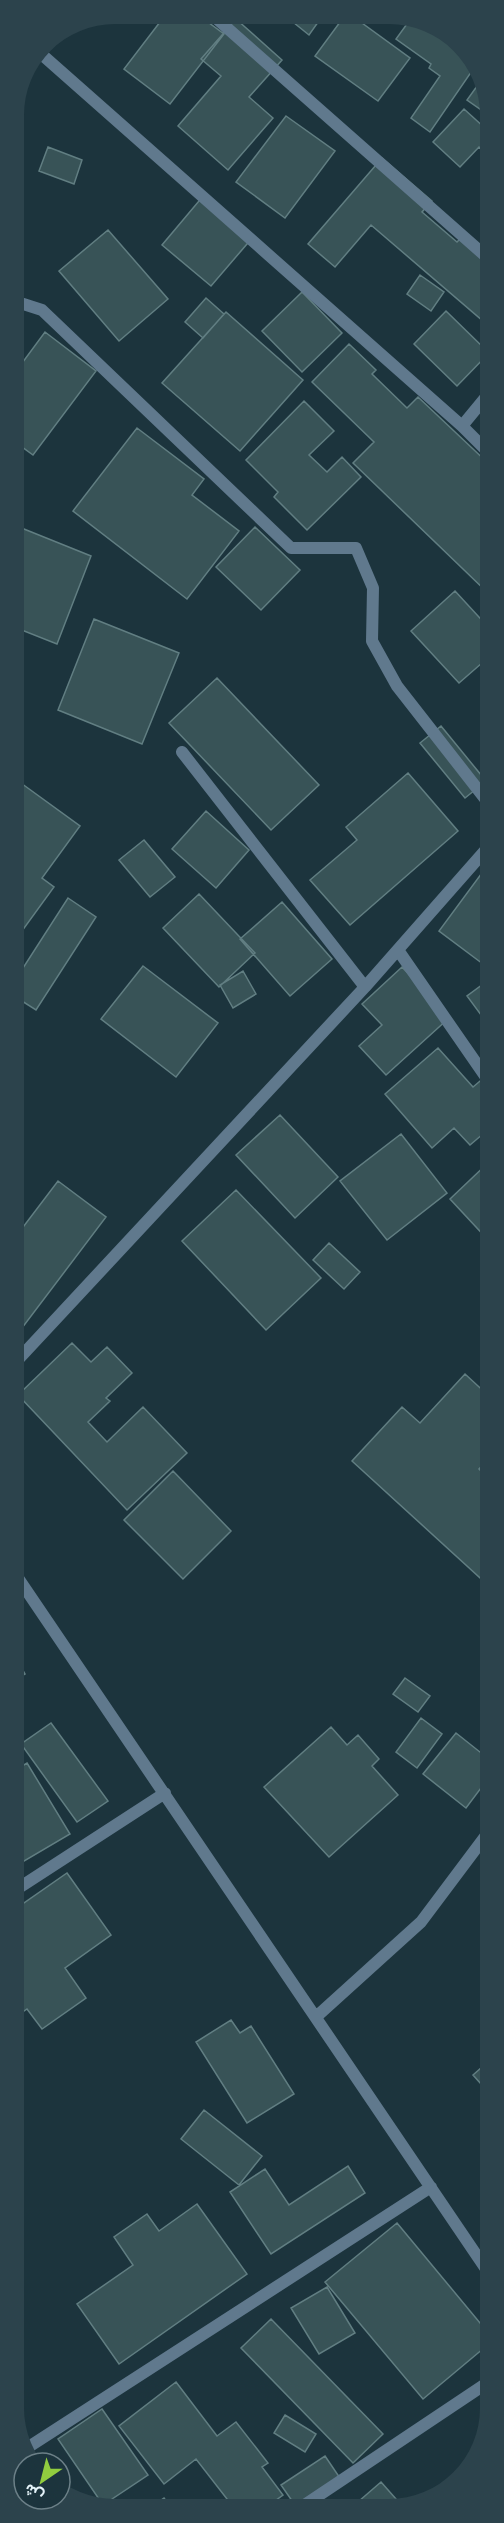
<svg xmlns="http://www.w3.org/2000/svg" width="504" height="2523" font-family="Raleway,Vazirmatn,sans-serif">
  <rect width="100%" height="100%" fill="#1c343d"/>
  <path fill="#385357" stroke="#617e82" stroke-width="1.5" d="M412,17L465,48L474,68L430,132L411,118L440,76L429,68L431,64L396,39Z
    M288,18H321L309,35Z
    M343,18H355L410,58L378,101L315,56Z
    M236,19L282,60L249,97L273,118L228,170L178,126L221,76L201,59Z
    M158,20H205L224,34L170,104L124,69L160,22Z
    M480,82L490,102V116L467,100Z
    M464,109L486,129L490,125V157L479,147L460,167L433,142Z
    M286,116L335,151L285,218L236,182Z
    M48,147L82,160L74,184L39,171Z
    M382,158L432,201L422,212L457,242L464,235L490,257V327L371,225L335,267L308,244Z
    M204,195L253,237L211,286L162,245Z
    M108,230L168,299L119,341L59,271Z
    M420,275L444,292L431,311L407,294Z
    M302,292L342,333L302,372L262,331Z
    M206,298L224,314L203,338L185,322Z
    M446,311L489,353L457,386L414,344Z
    M226,312L303,380L240,451L162,383Z
    M45,332L96,371L33,455L14,441V418L22,407L14,401V374Z
    M349,344L376,370L372,374L407,408L418,397L490,465V595L353,463L374,442L312,382Z
    M304,401L334,431L309,455L327,472L342,457L361,477L307,530L274,497L278,492L246,460Z
    M137,428L204,479L192,495L239,531L187,599L73,511Z
    M14,525L91,556L57,644L14,627Z
    M255,527L300,570L261,610L216,567Z
    M455,591L490,629V656L459,683L411,631Z
    M94,619L179,653L142,744L58,710Z
    M217,678L319,785L271,830L169,723Z
    M441,726L486,781L465,798L420,743Z
    M408,773L458,831L350,925L310,880L357,840L346,827Z
    M14,778L80,826L42,878L54,887L14,942Z
    M206,811L249,850L216,888L172,849Z
    M144,840L175,877L150,897L119,860Z
    M490,862V954L483,964L439,931Z
    M199,894L255,953L219,987L163,928Z
    M68,898L96,917L36,1010L14,996V982Z
    M282,902L332,959L290,996L240,939Z
    M143,966L218,1023L176,1077L101,1019Z
    M402,967L449,1018L386,1075L359,1046L382,1025L362,1004Z
    M243,971L256,994L233,1008L220,985Z
    M490,979V1027L467,996Z
    M438,1048L473,1087L486,1076L490,1081V1128L470,1145L454,1128L432,1148L385,1094Z
    M280,1115L338,1177L295,1218L236,1155Z
    M401,1134L447,1193L387,1240L340,1181Z
    M490,1161V1242L450,1199Z
    M58,1181L106,1217L19,1332L14,1328V1239Z
    M236,1190L321,1278L266,1330L182,1241Z
    M329,1243L360,1272L344,1289L313,1260Z
    M72,1343L91,1362L107,1347L132,1373L106,1398L110,1401L88,1422L107,1442L143,1407L187,1453L127,1510L18,1395Z
    M465,1374L490,1397V1457L479,1469L490,1480V1587L352,1461L402,1407L420,1423Z
    M173,1471L231,1531L183,1579L124,1520Z
    M14,1655L25,1674L14,1681Z
    M405,1678L430,1696L418,1712L393,1694Z
    M421,1718L442,1734L417,1768L396,1752Z
    M51,1723L108,1801L77,1822L21,1744Z
    M331,1727L347,1745L358,1735L379,1759L372,1766L398,1795L329,1857L264,1787Z
    M456,1733L490,1760V1776L466,1808L423,1774Z
    M27,1763L70,1834L14,1867V1771Z
    M67,1873L111,1935L65,1968L86,1998L42,2029L27,2009L14,2018V1910Z
    M231,2020L240,2033L251,2026L294,2094L247,2123L196,2042Z
    M490,2060V2094L473,2075Z
    M204,2110L262,2156L239,2185L181,2139Z
    M348,2166L365,2193L271,2254L230,2192L265,2169L289,2205Z
    M197,2204L247,2274L119,2364L77,2304L133,2265L114,2237L147,2214L159,2231Z
    M397,2223L490,2335V2343L423,2399L325,2282Z
    M327,2287L355,2333L319,2354L291,2308Z
    M271,2319L383,2434L353,2463L241,2348Z
    M176,2382L217,2436L236,2422L268,2463L262,2467L283,2495L265,2508H234L196,2459L164,2484L119,2426Z
    M102,2409L148,2475L103,2505L58,2439Z
    M285,2415L316,2434L305,2452L274,2433Z
    M325,2456L342,2481L297,2508L281,2485Z
    M381,2482L404,2508H351Z
    M164,2498L171,2508H150Z"/>
  <g fill="none" stroke-linecap="round" stroke-linejoin="round">
    <path stroke="#60798d" stroke-width="12" d="M217,19L490,260
      M39,52L462,426L490,454
      M14,301L42,310L291,548H356L373,588L372,641L397,686L490,805
      M462,426L490,392
      M182,752L365,987
      M398,950L490,1083
      M14,1364L365,987L490,845
      M14,1572L490,2275
      M14,1891L165,1793
      M316,2017L421,1922L490,1830
      M27,2448L431,2187
      M300,2508L490,2381"/>
  </g>
  <path d="M0 0H504V2523H0ZM115 24H389A91 91 0 0 1 480 115V2408A91 91 0 0 1 389 2499H115A91 91 0 0 1 24 2408V115A91 91 0 0 1 115 24Z" fill="#2c434c" fill-rule="evenodd"/>
  <g transform="translate(42 2481) rotate(215)"><circle r="28" fill="#1c343d" stroke="#6c8088" stroke-width="1.5"/>
  <path d="M0-4.5L10 22L0 15L-10 22Z" fill="#91cd3f"/>
  <text y="-9" font-size="16" font-weight="bold" text-anchor="middle" fill="#e5f3f9">ش</text>
  </g>
</svg>
